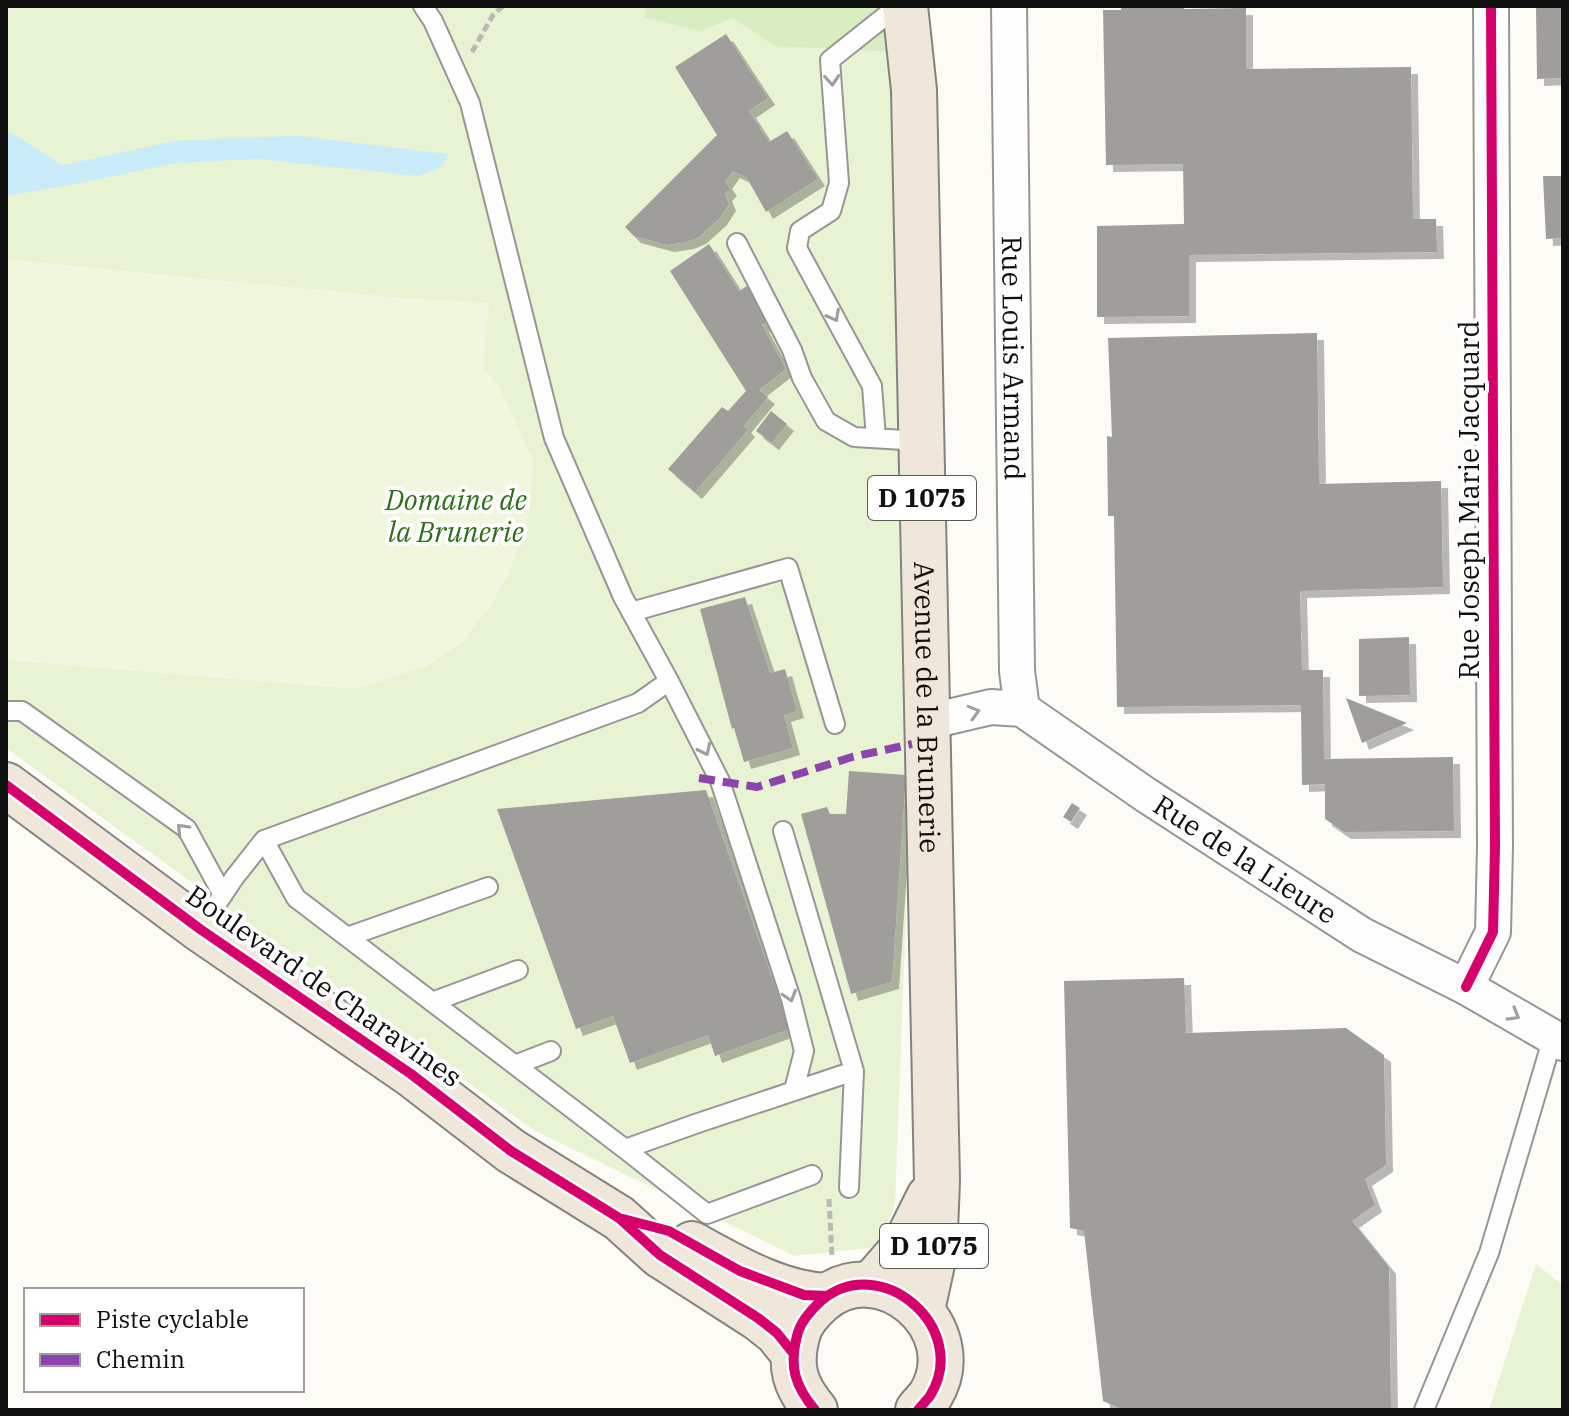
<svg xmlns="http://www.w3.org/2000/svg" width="1569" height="1416" font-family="'IBM Plex Serif',serif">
  <defs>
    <filter id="shadow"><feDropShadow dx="7" dy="7" stdDeviation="0" flood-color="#0004"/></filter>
  </defs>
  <rect width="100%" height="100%" fill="#fcfbf6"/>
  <path fill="#e8f3d4" d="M6,6H895L910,804L895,1204L878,1247L795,1256L535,1131L6,748Z
    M1536,1264L1563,1285V1410H1489Z"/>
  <path fill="#d9ecc2" d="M646,6H895V52L775,46L733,18L701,31L644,17Z"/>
  <path fill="#f1f7de" d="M6,259L390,297L489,303L483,366L500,389L533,459L529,514L508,575L491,605L462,642L427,666L355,689L6,660Z"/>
  <path fill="#caebf9" d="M6,130L63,165L175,141L237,138L299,136L448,154C443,170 432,172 417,176L258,159L178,163L75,184L6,196Z"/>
  <path fill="#a09e9b" filter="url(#shadow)" d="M1121,6H1184V9L1246,8V69L1411,67L1413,219H1436L1437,252L1189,255V316L1097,317V226L1184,224L1183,164L1106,165L1103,10H1121Z
    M1536,6H1563V78L1537,79Z
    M726,34L768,98L749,111L769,142L787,131L818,179L766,212L747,178L733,171L725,182L730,189L725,194L729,204L720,218L699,237L687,242L667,245L634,236L625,227L717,135L675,67Z
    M1543,176H1563V238L1546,239Z
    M709,244L739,291L747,286L769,321L762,325L786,369L759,390L768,397L744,426L748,430L695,492L668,469L722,407L728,411L746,391L670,271Z
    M1317,333L1319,484L1441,481L1443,587L1300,591L1302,670H1323L1324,759L1453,757L1454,831L1344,832L1325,819V784L1302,785L1301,705L1117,707L1114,516H1108L1107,436L1112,437L1108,338Z
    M771,411L787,424L772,443L756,431Z
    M745,597L770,673L785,669L797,711L784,715L793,748L744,762L734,728L732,729L700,609Z
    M1409,637L1410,695L1359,696V639Z
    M1346,698L1407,723L1362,743Z
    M849,771L906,775L892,982L851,994L801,814L827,807L830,814H846Z
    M706,790L790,1029L715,1056L708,1035L630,1063L613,1016L576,1029L497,809Z
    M1072,803L1080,808L1071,822L1063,817Z
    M1184,978L1186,1033L1346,1028L1384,1055L1386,1165L1365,1179L1375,1205L1352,1221L1389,1267L1391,1410H1124L1103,1401L1084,1231L1070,1228L1064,981Z"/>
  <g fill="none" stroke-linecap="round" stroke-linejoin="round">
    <defs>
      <path id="service" d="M737,243L792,350L802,378L826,421L854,437L921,441
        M876,438L872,386L797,248L800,231L831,211L839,183L830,60L898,6
        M631,612L788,568L835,724
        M669,681L720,781L791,999L804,1051L794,1090
        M6,711H22L187,829L223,895
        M783,831L854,1071
        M264,840L638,703L669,681L623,597L554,438L470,103L433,21L423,6
        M200,929L234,878L264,840L296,898L625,1149L698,1123L854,1071L849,1188
        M347,937L488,887
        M432,1002L518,970
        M515,1065L551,1051
        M625,1149L707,1214L812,1175
        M1424,1410L1489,1253L1553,1037"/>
      <g id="minor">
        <path id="s1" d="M1009,6L1017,671L1022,709"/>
        <path id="s2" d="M927,722L991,707L1022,709L1146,795L1362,935L1466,987L1563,1043"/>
        <path d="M1466,987L1493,932L1495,847L1491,6"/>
      </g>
      <g id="primary">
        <path id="s3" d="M905,6L914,90L937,1181L934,1255L922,1310"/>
        <path d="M6,785L200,929L411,1074L511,1151L619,1218L660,1255L758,1318L777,1333L793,1353"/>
        <path d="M692,1244C734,1267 779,1294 827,1296"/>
        <path d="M871,1285L904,1247L929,1197"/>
        <path d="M815,1410C795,1386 789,1367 797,1336C800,1322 810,1311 821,1301C880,1250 972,1328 930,1396C926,1401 922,1405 918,1410"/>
      </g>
    </defs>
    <use href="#service" stroke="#969694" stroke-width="22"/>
    <use href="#minor" stroke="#969694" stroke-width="38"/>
    <use href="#primary" stroke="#848381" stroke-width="48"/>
    <path stroke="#b9b9b8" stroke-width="5" stroke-dasharray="8 4" stroke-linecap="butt" d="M472,52L493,15L503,6
      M829,1199L832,1257"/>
    <use href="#service" stroke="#fffefe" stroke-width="18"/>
    <use href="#minor" stroke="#fffefe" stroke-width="34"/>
    <use href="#primary" stroke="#eee7da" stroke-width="44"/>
    <path stroke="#8e44ad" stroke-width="8" stroke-dasharray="16 8" stroke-linecap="butt" d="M699,778L757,787L852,757L912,744"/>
    <defs>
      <path id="cycleway" d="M6,785L200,929L411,1074L511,1151L619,1218L660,1255L758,1318L777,1333L793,1353
        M1466,987L1493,932L1495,847L1491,6
        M623,1219L669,1231L740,1271L804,1295L827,1296
        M815,1410C795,1386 789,1367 797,1336C800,1322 810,1311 821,1301C880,1250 972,1328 930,1396C926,1401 922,1405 918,1410"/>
    </defs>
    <use href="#cycleway" stroke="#fff" stroke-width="15"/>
    <use href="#cycleway" stroke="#d6006c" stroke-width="10"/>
  </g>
  <defs><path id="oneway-chevron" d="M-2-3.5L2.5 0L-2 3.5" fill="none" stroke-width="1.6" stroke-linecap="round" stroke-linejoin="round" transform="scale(2)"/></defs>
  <g stroke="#9f9f9f">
    <use href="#oneway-chevron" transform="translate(832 80) rotate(86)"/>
    <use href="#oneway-chevron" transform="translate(834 316) rotate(62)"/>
    <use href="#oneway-chevron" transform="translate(974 712) rotate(-16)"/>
    <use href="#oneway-chevron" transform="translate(705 750) rotate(64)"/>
    <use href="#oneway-chevron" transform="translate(182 829) rotate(-134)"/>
    <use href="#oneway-chevron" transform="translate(790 996) rotate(73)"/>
    <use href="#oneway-chevron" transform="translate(1514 1015) rotate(30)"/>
  </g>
  <g text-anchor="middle" stroke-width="8" stroke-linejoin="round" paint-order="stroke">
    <g fill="#fff" stroke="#585858" stroke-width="2">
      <rect x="868" y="476" width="108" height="44" rx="6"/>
      <rect x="880" y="1224" width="108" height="44" rx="6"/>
    </g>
    <g font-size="26" font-weight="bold" fill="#101010">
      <text x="922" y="507">D 1075</text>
      <text x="934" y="1255">D 1075</text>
    </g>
    <g font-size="28" fill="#101010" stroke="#fff">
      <text dy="10" stroke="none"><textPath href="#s1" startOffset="352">Rue Louis Armand</textPath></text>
      <text transform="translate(1469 500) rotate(-90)" y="10">Rue Joseph Marie Jacquard</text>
      <text dy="10" stroke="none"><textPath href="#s3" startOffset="702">Avenue de la Brunerie</textPath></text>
      <text dy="10" stroke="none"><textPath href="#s2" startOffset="366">Rue de la Lieure</textPath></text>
      <text transform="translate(324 986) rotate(35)" y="10">Boulevard de Charavines</text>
    </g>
    <g font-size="28" font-style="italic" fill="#316d1b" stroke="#fff">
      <text x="456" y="510">Domaine de<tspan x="456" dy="32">la Brunerie</tspan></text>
    </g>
  </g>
  <rect width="1569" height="1416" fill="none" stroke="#101010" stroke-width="16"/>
  <rect x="24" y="1288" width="280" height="104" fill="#ffffff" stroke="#9f9f9f" stroke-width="2"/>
  <rect x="40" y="1314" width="40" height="12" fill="#d6006c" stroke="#9f9f9f" stroke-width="2"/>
  <text x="96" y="1328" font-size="24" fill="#101010">Piste cyclable</text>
  <rect x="40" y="1354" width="40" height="12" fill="#8e44ad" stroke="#9f9f9f" stroke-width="2"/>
  <text x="96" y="1368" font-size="24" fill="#101010">Chemin</text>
</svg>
